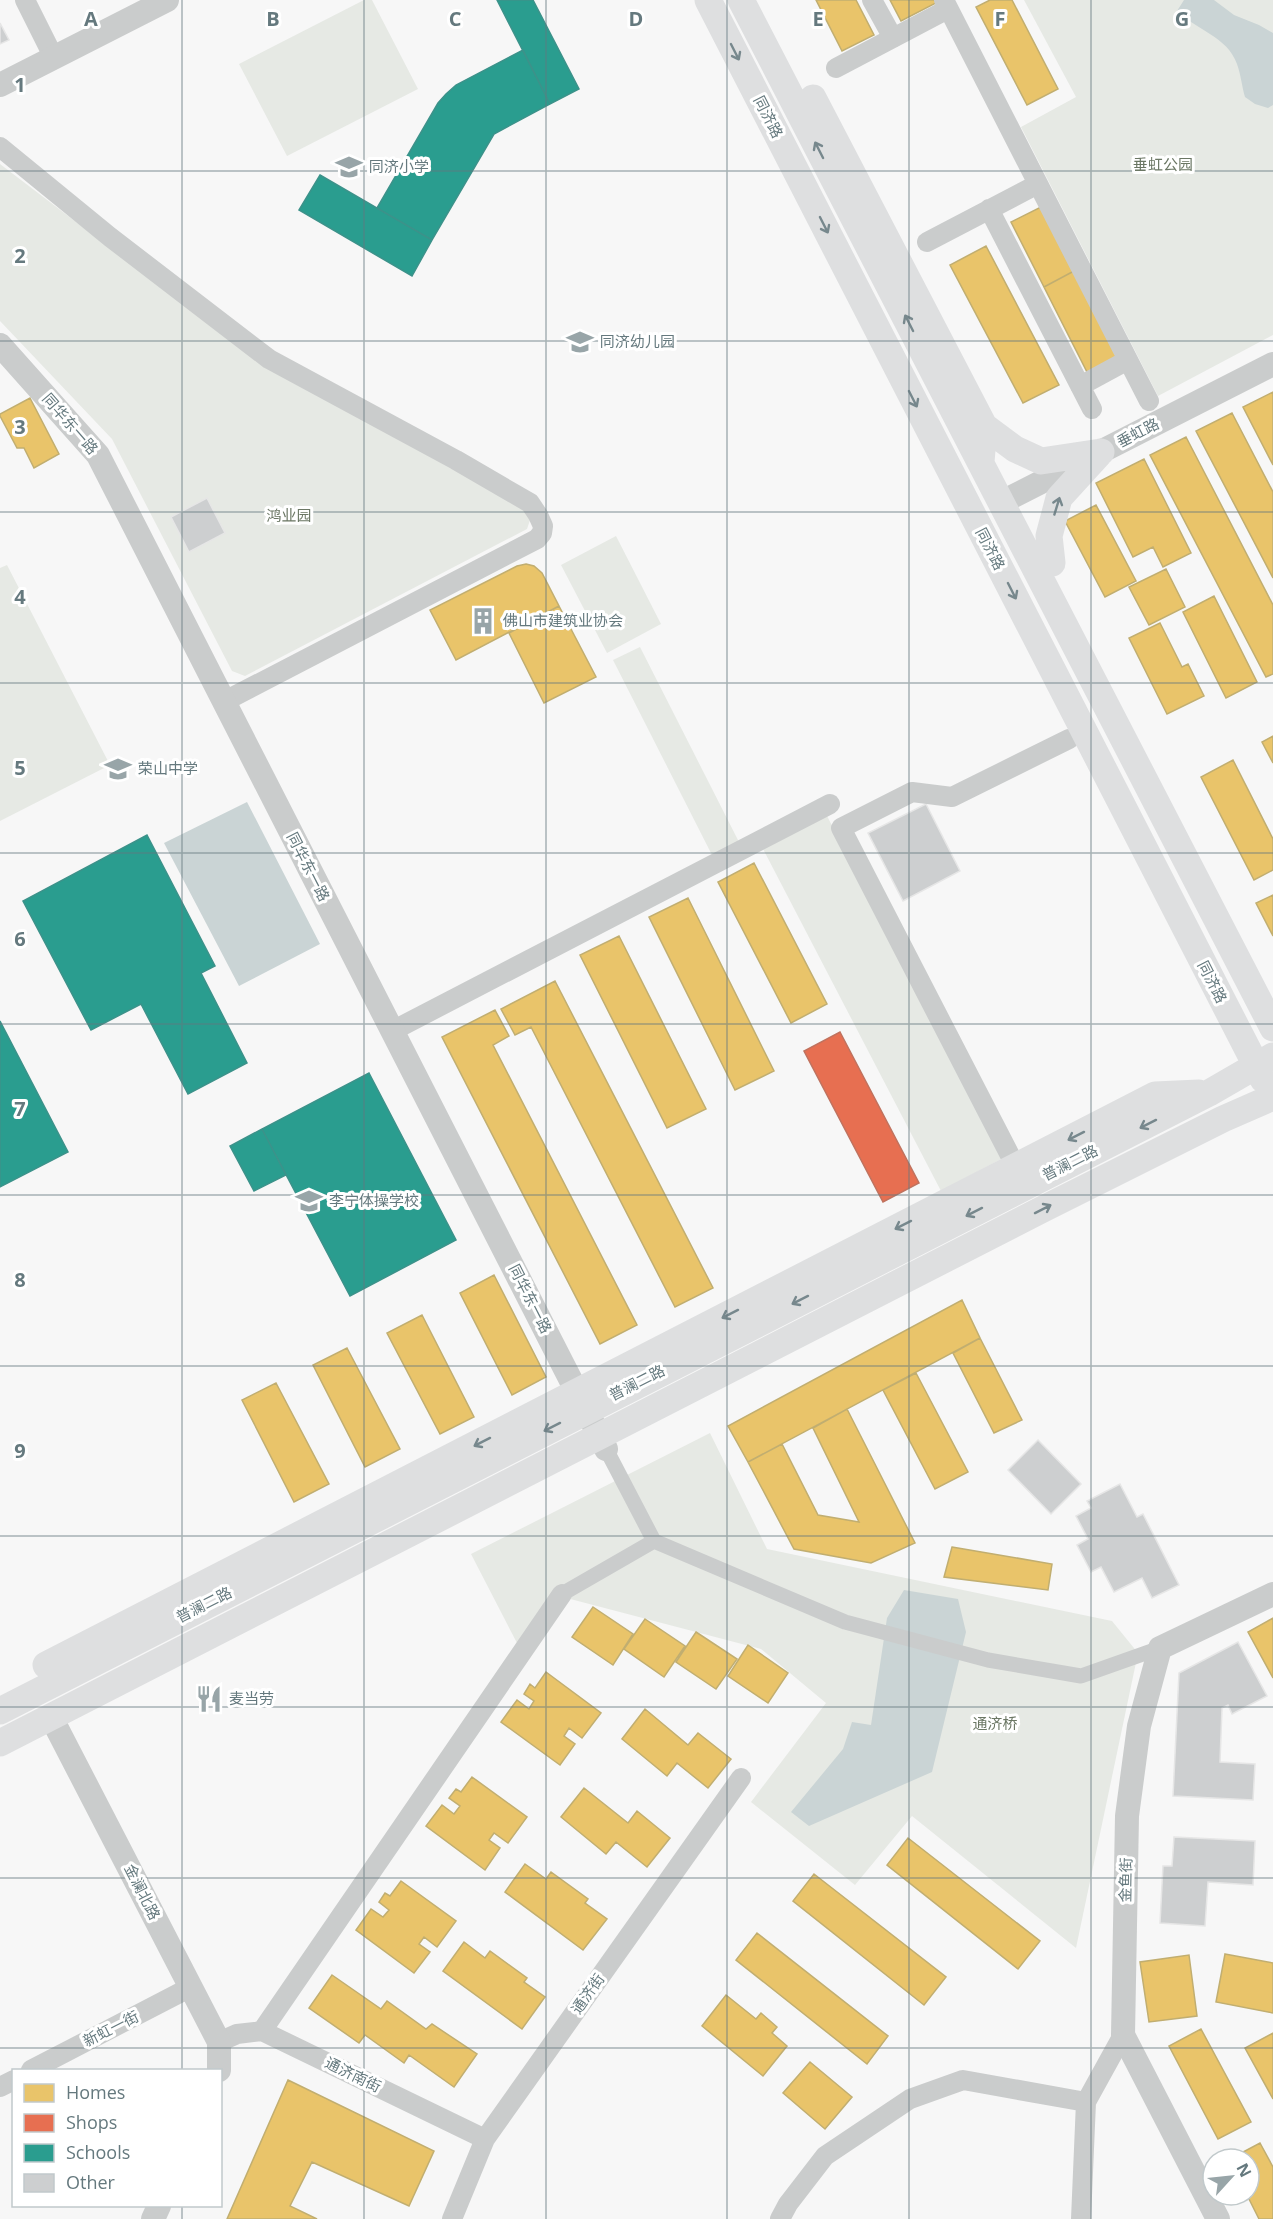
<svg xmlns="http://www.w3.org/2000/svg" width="1273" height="2219" font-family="'Open Sans','Noto Sans SC',sans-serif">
  <rect width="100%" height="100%" fill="#f7f7f7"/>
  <path fill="#e6e9e4" d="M364,0H372L418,89L287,156L239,64Z
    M1024,0H1273V335L1158,396L1021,127L1076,97Z
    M0,164L265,366L491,487L524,508L530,520L527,529L245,676L232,671L112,439L0,321Z
    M616,536L661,624L607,653L561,565Z
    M7,565L110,765L0,821V568Z
    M640,647L740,844L713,857L613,660Z
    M826,814L1003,1158L941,1191L762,847Z
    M710,1433L767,1549L1112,1621L1138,1653L1076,1948L912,1816L855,1885L751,1802L826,1703L761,1649L555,1595L518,1645L471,1554Z"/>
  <path fill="#cad4d5" d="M1184,0H1214L1234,15L1259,25L1273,33V105L1268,108L1255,104L1245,97C1242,87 1241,75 1237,64C1227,36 1196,30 1177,11Z
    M247,802L320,944L239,986L164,843Z
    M904,1590L958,1599L966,1632L932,1772L809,1826L791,1812L843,1749L852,1722L871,1725L887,1618Z"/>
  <path fill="#e9c46a" stroke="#c1ae70" stroke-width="1.5" d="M816,0H856L874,35L842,51Z
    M890,0H935L936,3L901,21Z
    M990,0H1012L1058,89L1027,105L976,7Z
    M1041,207L1074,271L1044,287L1011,222Z
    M986,246L1059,385L1023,403L950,265Z
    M1074,271L1118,359L1088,374L1044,287Z
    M1273,392V465L1243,407Z
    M30,398L59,454L34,468L24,448H17L0,416V414Z
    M1232,413L1273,492V578L1196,431Z
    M1186,437L1273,605V674L1266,677L1150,455Z
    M1144,459L1191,553L1163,567L1153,547L1133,557L1096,483Z
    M1096,505L1136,581L1105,597L1065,521Z
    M526,564L534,566L542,573L559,606L456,660L430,610L517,566Z
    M1166,569L1185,607L1149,625L1129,587Z
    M1214,596L1257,682L1226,698L1183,612Z
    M559,606L596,677L544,703L509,633Z
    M1160,623L1182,667L1188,664L1204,696L1167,714L1129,638Z
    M1273,736V763L1262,742Z
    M1233,760L1273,839V870L1254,880L1201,777Z
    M754,863L827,1004L791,1023L718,882Z
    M1273,895V936L1256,903Z
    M688,898L774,1071L735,1090L649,917Z
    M619,936L706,1109L667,1128L580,955Z
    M555,981L713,1288L675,1307L531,1027L515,1035L501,1009Z
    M495,1010L509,1036L493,1045L637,1325L600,1344L442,1037Z
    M494,1275L546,1377L512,1395L460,1293Z
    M962,1300L980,1338L748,1462L728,1426Z
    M422,1315L474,1417L440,1434L387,1333Z
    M980,1338L1022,1420L994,1433L953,1353Z
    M347,1348L400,1449L365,1467L313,1365Z
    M916,1373L968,1472L935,1489L883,1390Z
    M276,1383L329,1484L294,1502L242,1400Z
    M847,1409L915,1543L871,1563L794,1549L748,1462L782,1444L818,1515L859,1522L813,1428Z
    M952,1547L1052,1564L1048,1590L944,1577Z
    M593,1607L633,1634L613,1665L572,1637Z
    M1273,1618V1678L1248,1632Z
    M645,1619L685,1646L664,1677L624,1649Z
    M696,1632L737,1659L716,1689L676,1662Z
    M748,1645L788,1673L768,1703L728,1676Z
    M546,1672L601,1713L582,1738L569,1728L564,1736L575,1744L560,1765L501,1722L517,1700L529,1709L534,1701L524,1694L530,1684L535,1688Z
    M645,1709L688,1745L698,1733L731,1759L708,1788L677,1763L667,1776L622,1739Z
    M472,1777L527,1817L508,1843L494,1833L489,1840L500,1848L485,1870L426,1826L442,1805L454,1814L460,1806L449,1798L456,1789L461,1792Z
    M584,1788L628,1823L637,1811L670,1838L647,1867L616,1842L606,1854L561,1817Z
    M908,1838L1040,1941L1018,1969L887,1865Z
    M525,1864L546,1879L551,1872L588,1899L585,1903L607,1919L583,1950L505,1892Z
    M814,1874L946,1977L924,2005L793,1901Z
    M401,1881L456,1921L437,1947L424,1937L419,1944L430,1952L414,1973L356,1930L371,1909L383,1917L389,1910L379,1902L385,1893L390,1896Z
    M757,1933L888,2036L867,2064L736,1960Z
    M464,1942L485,1958L490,1951L527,1978L524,1982L545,1997L522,2029L443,1971Z
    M1225,1954L1273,1963V2013L1216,2002Z
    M1189,1955L1197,2016L1149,2022L1140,1962Z
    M332,1975L381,2009L387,2001L426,2029L432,2024L477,2054L454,2087L409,2055L404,2063L365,2035L359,2043L309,2008Z
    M726,1995L756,2019L761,2013L777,2027L772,2033L787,2046L763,2076L702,2026Z
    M1201,2029L1251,2122L1218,2139L1169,2046Z
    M1273,2033V2099L1245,2048Z
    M810,2062L852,2097L825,2129L783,2093Z
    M288,2080L434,2151L409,2206L312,2162L290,2206L317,2219H227Z
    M1260,2143L1273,2167V2219H1259L1247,2195H1249V2159H1230Z"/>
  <path fill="#e76f51" stroke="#c0725e" stroke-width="1.5" d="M840,1032L919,1183L883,1202L804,1051Z"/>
  <path fill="#2a9d8f" stroke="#3c928a" stroke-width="1.5" d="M497,0H533L579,89L550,104Z
    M523,50L550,104L494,134L432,240L377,208L438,103L446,94L456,85Z
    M320,175L432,240L412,276L299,210Z
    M147,835L215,966L201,973L247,1063L188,1094L141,1004L91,1030L23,901Z
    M0,1021L68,1152L0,1187Z
    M369,1073L456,1240L350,1296L262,1129Z
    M262,1129L286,1175L254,1191L230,1146Z"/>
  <path fill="#cdcfd0" stroke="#e6e6e6" stroke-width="1.5" d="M0,23L9,40L0,44Z
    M207,498L225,533L189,552L171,517Z
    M926,804L960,871L903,901L868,833Z
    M1038,1440L1081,1484L1051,1514L1008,1470Z
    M1120,1484L1137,1517L1143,1514L1179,1585L1152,1598L1142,1578L1114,1592L1101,1567L1091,1572L1077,1545L1088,1539L1076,1516L1091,1508L1087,1501Z
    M1238,1642L1267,1696L1232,1714L1228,1705L1222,1708L1220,1762L1255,1764L1253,1800L1173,1796L1179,1673Z
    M1174,1837L1255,1841L1253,1885L1208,1882L1205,1926L1160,1923L1163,1866H1172Z"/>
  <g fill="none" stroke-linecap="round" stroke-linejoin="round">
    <path stroke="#cacccc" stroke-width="15" d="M606,1449L654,1541L845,1622L988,1660L1081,1676L1160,1648
      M562,1594L654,1541"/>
    <path stroke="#cacccc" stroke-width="20" d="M25,0L54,58
      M872,0L893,38
      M944,0L1149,401
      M836,68L948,9
      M0,147L110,237L269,359L456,460L530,503L538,515L543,526L542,533L537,539L223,702
      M989,209L1092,409
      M927,242L1038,184
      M1080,386L1128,360
      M392,1031L830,804
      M1016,1167L841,828L912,792L952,797L1069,739
      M262,2031L562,1594
      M219,2042L237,2034L262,2031L485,2139
      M31,2070L191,1987
      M0,2087L14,2080
      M452,2219L485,2139L741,1778
      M780,2219L788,2204L825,2156L910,2099L963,2080L1086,2102
      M1081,2219L1086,2102L1123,2035"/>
    <path stroke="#cacccc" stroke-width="24" d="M0,85L167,0
      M0,345L98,455L606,1449
      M1002,502L1273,364
      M51,1717L219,2042V2070
      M153,2219L159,2206
      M1218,2219L1123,2035L1127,1816L1139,1726L1160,1648L1273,1594"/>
    <path stroke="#dedfe0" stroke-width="27" d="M708,0L1263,1079
      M741,0L1273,1028
      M813,98L984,426L981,462
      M984,426L1015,449L1041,461L1101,452
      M1052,563L1049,536L1059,498L1101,452
      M46,1665L1155,1095L1199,1093
      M0,1711L1209,1093L1273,1056
      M0,1743L1043,1209L1223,1119L1273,1097"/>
  </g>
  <defs><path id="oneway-shaft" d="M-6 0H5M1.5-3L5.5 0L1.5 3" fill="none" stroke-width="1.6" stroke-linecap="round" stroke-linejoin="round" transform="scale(1.5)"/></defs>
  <g stroke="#77888d">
    <use href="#oneway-shaft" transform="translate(735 52) rotate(63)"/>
    <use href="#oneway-shaft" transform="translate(819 150) rotate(-117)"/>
    <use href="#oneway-shaft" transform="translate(824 225) rotate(63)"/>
    <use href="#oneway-shaft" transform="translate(909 323) rotate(-117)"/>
    <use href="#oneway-shaft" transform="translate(913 399) rotate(63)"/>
    <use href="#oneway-shaft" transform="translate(1057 506) rotate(-73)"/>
    <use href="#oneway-shaft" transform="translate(1012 591) rotate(63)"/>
    <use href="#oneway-shaft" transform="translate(1148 1124) rotate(153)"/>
    <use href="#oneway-shaft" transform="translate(1076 1136) rotate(153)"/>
    <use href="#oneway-shaft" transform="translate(1043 1209) rotate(-27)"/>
    <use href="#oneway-shaft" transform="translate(974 1212) rotate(153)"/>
    <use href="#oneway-shaft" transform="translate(903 1225) rotate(153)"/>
    <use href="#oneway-shaft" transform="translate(800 1300) rotate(153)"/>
    <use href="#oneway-shaft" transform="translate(730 1314) rotate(153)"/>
    <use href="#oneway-shaft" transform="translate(552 1427) rotate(153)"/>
    <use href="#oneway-shaft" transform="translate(482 1442) rotate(153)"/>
  </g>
  <path fill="none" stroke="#65797e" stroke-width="1.5" stroke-opacity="0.55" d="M182,0V2070M364,0V2219M546,0V2219M727,0V2219M909,0V2219M1091,0V2219M0,171H1273M0,341H1273M0,512H1273M0,683H1273M0,853H1273M0,1024H1273M0,1195H1273M0,1366H1273M0,1536H1273M0,1707H1273M0,1878H1273M0,2048H1273M182,2206V2219"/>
  <defs>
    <symbol id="school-bare" viewBox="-9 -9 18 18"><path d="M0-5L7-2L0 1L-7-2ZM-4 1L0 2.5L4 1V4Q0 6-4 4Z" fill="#98a5a8" stroke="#fff" stroke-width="2.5" paint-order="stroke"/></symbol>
    <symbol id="building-bare" viewBox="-9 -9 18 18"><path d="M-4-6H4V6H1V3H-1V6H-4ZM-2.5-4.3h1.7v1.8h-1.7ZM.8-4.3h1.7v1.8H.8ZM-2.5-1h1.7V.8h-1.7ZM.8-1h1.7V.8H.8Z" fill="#98a5a8" stroke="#fff" stroke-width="2.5" paint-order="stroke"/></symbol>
    <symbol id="restaurant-bare" viewBox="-9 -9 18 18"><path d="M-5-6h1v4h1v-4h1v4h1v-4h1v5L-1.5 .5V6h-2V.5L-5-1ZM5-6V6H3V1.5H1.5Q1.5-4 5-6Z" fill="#98a5a8" stroke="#fff" stroke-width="2.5" paint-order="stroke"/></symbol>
  </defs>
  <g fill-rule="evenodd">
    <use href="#school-bare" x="330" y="148" width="38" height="38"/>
    <use href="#school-bare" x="561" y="323" width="38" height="38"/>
    <use href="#building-bare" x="464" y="602" width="38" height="38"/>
    <use href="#school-bare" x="99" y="750" width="38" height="38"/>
    <use href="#school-bare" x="290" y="1182" width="38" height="38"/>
    <use href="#restaurant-bare" x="190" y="1680" width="38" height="38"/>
  </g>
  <g text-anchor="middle" stroke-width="6" stroke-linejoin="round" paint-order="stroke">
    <g font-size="15" fill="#65797e" stroke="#fff">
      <text transform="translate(768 117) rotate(63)" y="5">同济路</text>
      <text transform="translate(70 424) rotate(49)" y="5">同华东一路</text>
      <text transform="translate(1138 433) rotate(-27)" y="5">垂虹路</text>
      <text transform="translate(990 549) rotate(63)" y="5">同济路</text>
      <text transform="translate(308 867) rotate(63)" y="5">同华东一路</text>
      <text transform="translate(1212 982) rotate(63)" y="5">同济路</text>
      <text transform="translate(1070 1163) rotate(-27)" y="5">普澜二路</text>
      <text transform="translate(530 1299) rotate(63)" y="5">同华东一路</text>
      <text transform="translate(637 1383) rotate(-27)" y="5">普澜二路</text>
      <text transform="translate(204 1605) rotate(-27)" y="5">普澜二路</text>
      <text transform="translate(1126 1880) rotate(-89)" y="5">金鱼街</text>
      <text transform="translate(142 1892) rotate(63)" y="5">金澜北路</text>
      <text transform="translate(588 1994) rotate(-55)" y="5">通济街</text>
      <text transform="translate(111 2029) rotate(-27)" y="5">新虹一街</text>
      <text transform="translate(353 2075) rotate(26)" y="5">通济南街</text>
    </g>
    <g font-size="15" fill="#6b7764" stroke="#fff">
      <text x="1163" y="170">垂虹公园</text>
      <text x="289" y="521">鸿业园</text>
      <text x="995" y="1729">通济桥</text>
    </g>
    <g font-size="15" fill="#65797e" stroke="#fff" text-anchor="start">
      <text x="369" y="172">同济小学</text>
      <text x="600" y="347">同济幼儿园</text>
      <text x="503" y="626">佛山市建筑业协会</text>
      <text x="138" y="774">荣山中学</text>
      <text x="329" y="1206">李宁体操学校</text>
      <text x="229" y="1704">麦当劳</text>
    </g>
  </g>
  <g font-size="20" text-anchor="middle" font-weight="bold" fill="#65797e" stroke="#fff" stroke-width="6" stroke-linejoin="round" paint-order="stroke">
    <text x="91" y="26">A</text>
    <text x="273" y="26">B</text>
    <text x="455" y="26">C</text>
    <text x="636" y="26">D</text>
    <text x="818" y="26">E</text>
    <text x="1000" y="26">F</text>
    <text x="1182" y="26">G</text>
    <text x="20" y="92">1</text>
    <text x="20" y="263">2</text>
    <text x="20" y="434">3</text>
    <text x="20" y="604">4</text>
    <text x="20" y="775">5</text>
    <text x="20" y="946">6</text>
    <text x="20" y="1116">7</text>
    <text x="20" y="1287">8</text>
    <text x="20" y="1458">9</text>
  </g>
  <rect x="12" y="2069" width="210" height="138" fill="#ffffff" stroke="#c1c9cb" stroke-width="1.5"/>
  <rect x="24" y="2084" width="30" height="18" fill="#e9c46a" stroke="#c1c9cb" stroke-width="1.5"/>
  <text x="66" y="2099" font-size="18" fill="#65797e">Homes</text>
  <rect x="24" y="2114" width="30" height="18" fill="#e76f51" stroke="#c1c9cb" stroke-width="1.5"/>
  <text x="66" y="2129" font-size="18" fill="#65797e">Shops</text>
  <rect x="24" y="2144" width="30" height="18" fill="#2a9d8f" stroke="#c1c9cb" stroke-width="1.5"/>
  <text x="66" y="2159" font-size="18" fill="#65797e">Schools</text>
  <rect x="24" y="2174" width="30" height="18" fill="#cdcfd0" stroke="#c1c9cb" stroke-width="1.5"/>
  <text x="66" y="2189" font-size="18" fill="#65797e">Other</text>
  <g transform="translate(1231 2177) rotate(63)"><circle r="28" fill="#ffffff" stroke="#c1c9cb" stroke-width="1.5"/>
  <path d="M0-4.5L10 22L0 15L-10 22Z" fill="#98a5a8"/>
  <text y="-9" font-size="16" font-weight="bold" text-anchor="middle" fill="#65797e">N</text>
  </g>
</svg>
